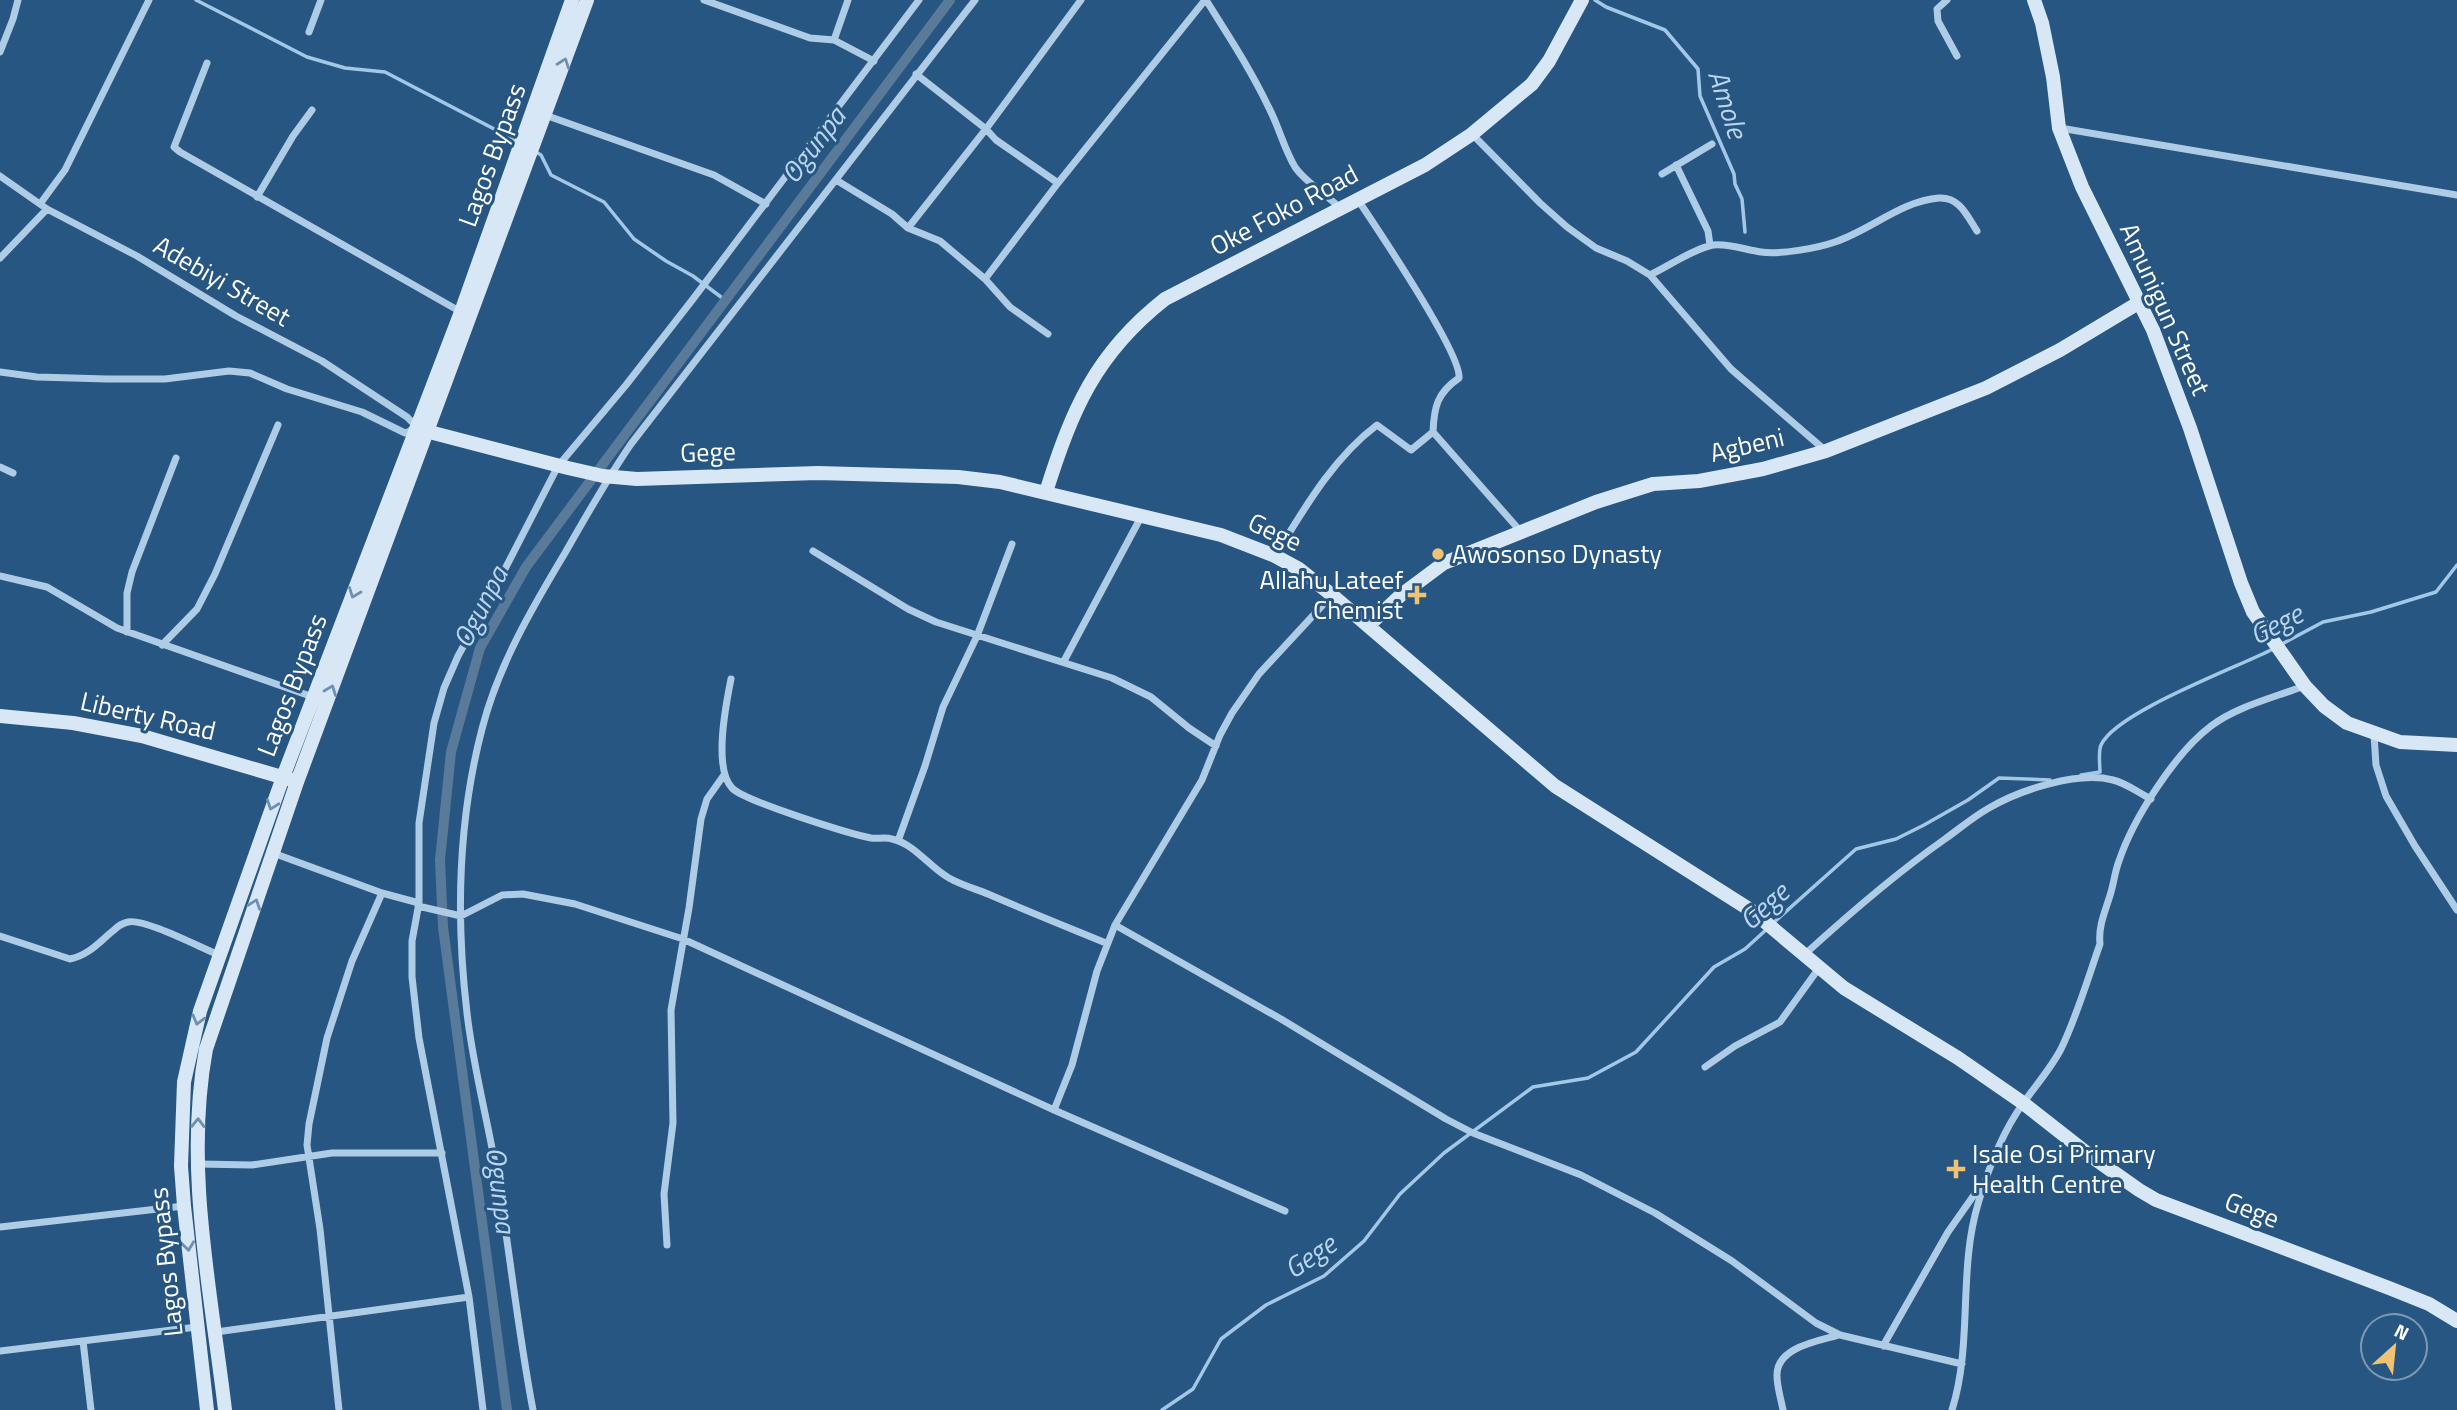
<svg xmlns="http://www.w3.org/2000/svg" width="2457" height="1410" font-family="'Titillium Web',sans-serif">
  <rect width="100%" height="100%" fill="#275682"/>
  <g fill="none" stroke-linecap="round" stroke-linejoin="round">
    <path stroke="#a3c8e7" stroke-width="3.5" d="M196,0L307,57L345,68L385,72L519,142
      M1595,0L1606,7L1665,30L1698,69L1700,96L1734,174L1735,184L1742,199L1745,232
      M534,151L541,155L551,175L604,202L634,239L666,261L693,276L725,300
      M2280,645L2323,622L2371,612L2436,592L2457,565
      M2081,775L2100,772C2100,765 2098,752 2101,745C2116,712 2236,668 2273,649
      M1772,924L1856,849L1896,839L1924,825L1968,800L1999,778L2050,780
      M1162,1410L1193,1389L1221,1339L1266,1305L1324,1276L1364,1241L1400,1194L1444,1153L1533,1087L1588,1078L1636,1052L1714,967L1745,949L1767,929"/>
    <path stroke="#597a99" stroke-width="10" d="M507,1410L443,927L440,860L451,752L480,648L526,567L950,0"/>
    <path stroke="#afcce6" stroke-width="7" d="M704,0L810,38L834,40L848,0
      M1206,0C1228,35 1251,70 1269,108C1279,127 1284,149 1295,167C1305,182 1326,194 1339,207
      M1947,0L1937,9L1938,21L1957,56
      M309,32L321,0
      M834,40L874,61
      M0,52L13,19L18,0
      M207,63L174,147L180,152L461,312
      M916,74L986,129L996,140L1058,183
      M545,115L714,175L766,204
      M2060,128L2457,195
      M1472,134L1540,203L1567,227L1596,248L1627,261L1650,275L1731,369L1826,451
      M1676,165L1708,231L1710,245
      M1662,174L1712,144
      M0,176L47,209L137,256L236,316L322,361L407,417L418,428
      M836,180L892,214L908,228L940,241L985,279L1010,307L1048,334
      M257,197L293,136L312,110
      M40,204L65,170L149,0
      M908,228L986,129L1081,0
      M0,258L47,209
      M1650,275C1667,267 1695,248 1713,245C1728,243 1746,250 1761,252C1779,255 1818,248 1835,242C1871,230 1901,201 1939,198C1960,197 1967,216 1977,231
      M985,279L1058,183L1205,0
      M0,372L37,377L107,379H165L229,371L250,373L287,389L362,412L405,433L410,431L415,426
      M1433,432L1522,533
      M0,467L13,473
      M813,551L908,609L936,622L1112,678L1151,697L1189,728L1216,746
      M1275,556C1304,509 1333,458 1377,425L1411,450L1433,432C1434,407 1437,393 1459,378C1462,354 1376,227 1358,200
      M0,576L47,587L117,628L313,697
      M127,632V593L132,572L176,458
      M162,645L197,609L215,574L278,425
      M1064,661L1141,517
      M731,679C726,704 713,768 732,788C744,801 850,834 871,838C878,839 886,837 892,839C915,844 929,867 949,878C961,885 976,889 988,894C1027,911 1067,927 1106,943
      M2374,735L2376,765L2386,796L2415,846L2457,910
      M898,841L925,766L943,707L977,636L1012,544
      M273,853L382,893L419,903L418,906L461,916L502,895L523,894L575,904L683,939L1054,1110L1285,1211
      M1115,925L1281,1019L1446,1119L1473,1133L1581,1175L1655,1213L1732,1261L1816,1323L1840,1335L1962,1364
      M0,936L70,959C89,955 99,942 114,930C117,927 123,923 128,922C144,918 201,948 219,955
      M1804,955C1849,914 1895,874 1945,839C1959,829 1973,817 1989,808C2020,790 2077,771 2113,780C2126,783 2139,793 2151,799
      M1705,1067L1735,1046L1780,1022L1819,968
      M1054,1110L1072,1065L1097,971L1115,925L1202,780L1220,735L1232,713L1259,674L1332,595
      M199,1164L252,1165L332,1153H442
      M0,1227L184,1206
      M667,1245L664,1194L673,1123L671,1010L689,908L701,819L707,799L724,775
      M216,1332L469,1297
      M83,1341L91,1410
      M1883,1346L1948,1232L1981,1185
      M0,1351L197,1327
      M339,1410L320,1229L307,1145L309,1124L327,1038L352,961L382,893
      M483,1410L469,1297L419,1038L412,977V941L419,903V823L434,723L444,688L458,656L490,598L558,466L626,385L693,299L919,0
      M533,1410C518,1332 510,1253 497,1175C488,1121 473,1067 467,1013C456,920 458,821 482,729C498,666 532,608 565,553C586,516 607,479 631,444L975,0
      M1783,1410C1781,1399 1777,1387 1777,1376C1776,1347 1819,1341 1839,1335
      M1952,1410C1973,1343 1958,1270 1978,1204C1988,1169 2003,1131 2024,1102C2037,1084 2051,1068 2061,1049C2077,1016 2088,978 2100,944C2098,925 2106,910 2111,892C2114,882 2115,871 2119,861C2133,819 2175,753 2211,726C2238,706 2273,698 2304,686"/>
    <path stroke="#d8e7f6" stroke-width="14" d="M2034,0L2042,23L2053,77L2059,128L2082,187L2153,330L2190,428L2241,583L2253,612L2305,686L2324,706L2347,723L2400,742L2457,745
      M418,429L568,468L603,476L637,479L818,473L958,477L1000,482L1221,535L1275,556L1299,569L1332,595L1555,786L1752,911L1844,988L1958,1058L2023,1103L2088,1154L2139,1190L2156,1200L2389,1288L2429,1304L2457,1321
      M1046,492C1072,410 1095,354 1165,299L1425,165L1472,134L1532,84L1549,61L1582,0
      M1368,626L1401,595L1444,563L1596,502L1653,484L1699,481L1763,469L1826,451L1986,388L2060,350L2140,302
      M0,716L73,723L142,736L292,780
      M207,1410L184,1206L181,1166L184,1082L200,1011L283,777L461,312L572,0
      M225,1410C211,1291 184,1168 206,1049L297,782L587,0"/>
  </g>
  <defs><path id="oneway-chevron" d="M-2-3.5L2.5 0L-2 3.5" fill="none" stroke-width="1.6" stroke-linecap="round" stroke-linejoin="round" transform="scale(1.75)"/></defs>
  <g stroke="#6e90b0">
    <use href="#oneway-chevron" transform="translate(564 63) rotate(-70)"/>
    <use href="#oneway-chevron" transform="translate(354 593) rotate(111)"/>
    <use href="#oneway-chevron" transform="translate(331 690) rotate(-69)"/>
    <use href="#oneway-chevron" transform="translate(272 805) rotate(110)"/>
    <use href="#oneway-chevron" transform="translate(255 904) rotate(-71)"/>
    <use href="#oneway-chevron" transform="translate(198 1020) rotate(105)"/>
    <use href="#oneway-chevron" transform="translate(198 1123) rotate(-89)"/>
    <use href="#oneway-chevron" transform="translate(188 1246) rotate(83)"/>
  </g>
  <g fill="#efc274" stroke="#275682" stroke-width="2.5">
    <circle cx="1438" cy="554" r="7"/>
    <path d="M1413.5 584.5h7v7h7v7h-7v7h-7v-7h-7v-7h7z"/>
    <path d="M1952.5 1158.5h7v7h7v7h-7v7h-7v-7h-7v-7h7z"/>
  </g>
  <g text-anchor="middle" stroke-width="6" stroke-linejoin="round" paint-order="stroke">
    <g font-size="26" fill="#fff" stroke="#275682">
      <text transform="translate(492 155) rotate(-70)" y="9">Lagos Bypass</text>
      <text transform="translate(1284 210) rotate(-28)" y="9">Oke Foko Road</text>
      <text transform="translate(222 281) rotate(30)" y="9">Adebiyi Street</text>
      <text transform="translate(2165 309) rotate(66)" y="9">Amunigun Street</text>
      <text transform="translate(1747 445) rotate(-13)" y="9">Agbeni</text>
      <text transform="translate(708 452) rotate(-2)" y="9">Gege</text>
      <text transform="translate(1275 532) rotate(25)" y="9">Gege</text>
      <text transform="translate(292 685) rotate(-69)" y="9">Lagos Bypass</text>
      <text transform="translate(148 716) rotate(13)" y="9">Liberty Road</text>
      <text transform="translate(2252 1210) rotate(21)" y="9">Gege</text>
      <text transform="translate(166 1262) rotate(-96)" y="9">Lagos Bypass</text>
    </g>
    <g font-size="26" fill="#fff" stroke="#275682" text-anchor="start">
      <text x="1452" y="563">Awosonso Dynasty</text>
      <text x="1403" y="589" text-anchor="end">Allahu Lateef<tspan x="1403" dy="30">Chemist</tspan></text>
      <text x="1972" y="1163">Isale Osi Primary<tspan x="1972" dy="30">Health Centre</tspan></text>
    </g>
    <g font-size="28" font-style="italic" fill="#bad6ee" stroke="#275682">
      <text transform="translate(1728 104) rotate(72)" y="10">Amole</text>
      <text transform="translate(813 145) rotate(-53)" y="10">Ogunpa</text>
      <text transform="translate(480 607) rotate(-63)" y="10">Ogunpa</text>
      <text transform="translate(2276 624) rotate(-27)" y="10">Gege</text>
      <text transform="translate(1764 906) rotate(-42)" y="10">Gege</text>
      <text transform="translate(501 1190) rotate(83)" y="10">Ogunpa</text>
      <text transform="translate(1310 1256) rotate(-34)" y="10">Gege</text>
    </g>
  </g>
  <g transform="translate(2394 1347) rotate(27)"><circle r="33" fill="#275682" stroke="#7d9ab4" stroke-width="2"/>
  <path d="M0-5L12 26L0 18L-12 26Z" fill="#efc274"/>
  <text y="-10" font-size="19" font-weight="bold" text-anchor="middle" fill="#ffffff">N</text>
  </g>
</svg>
